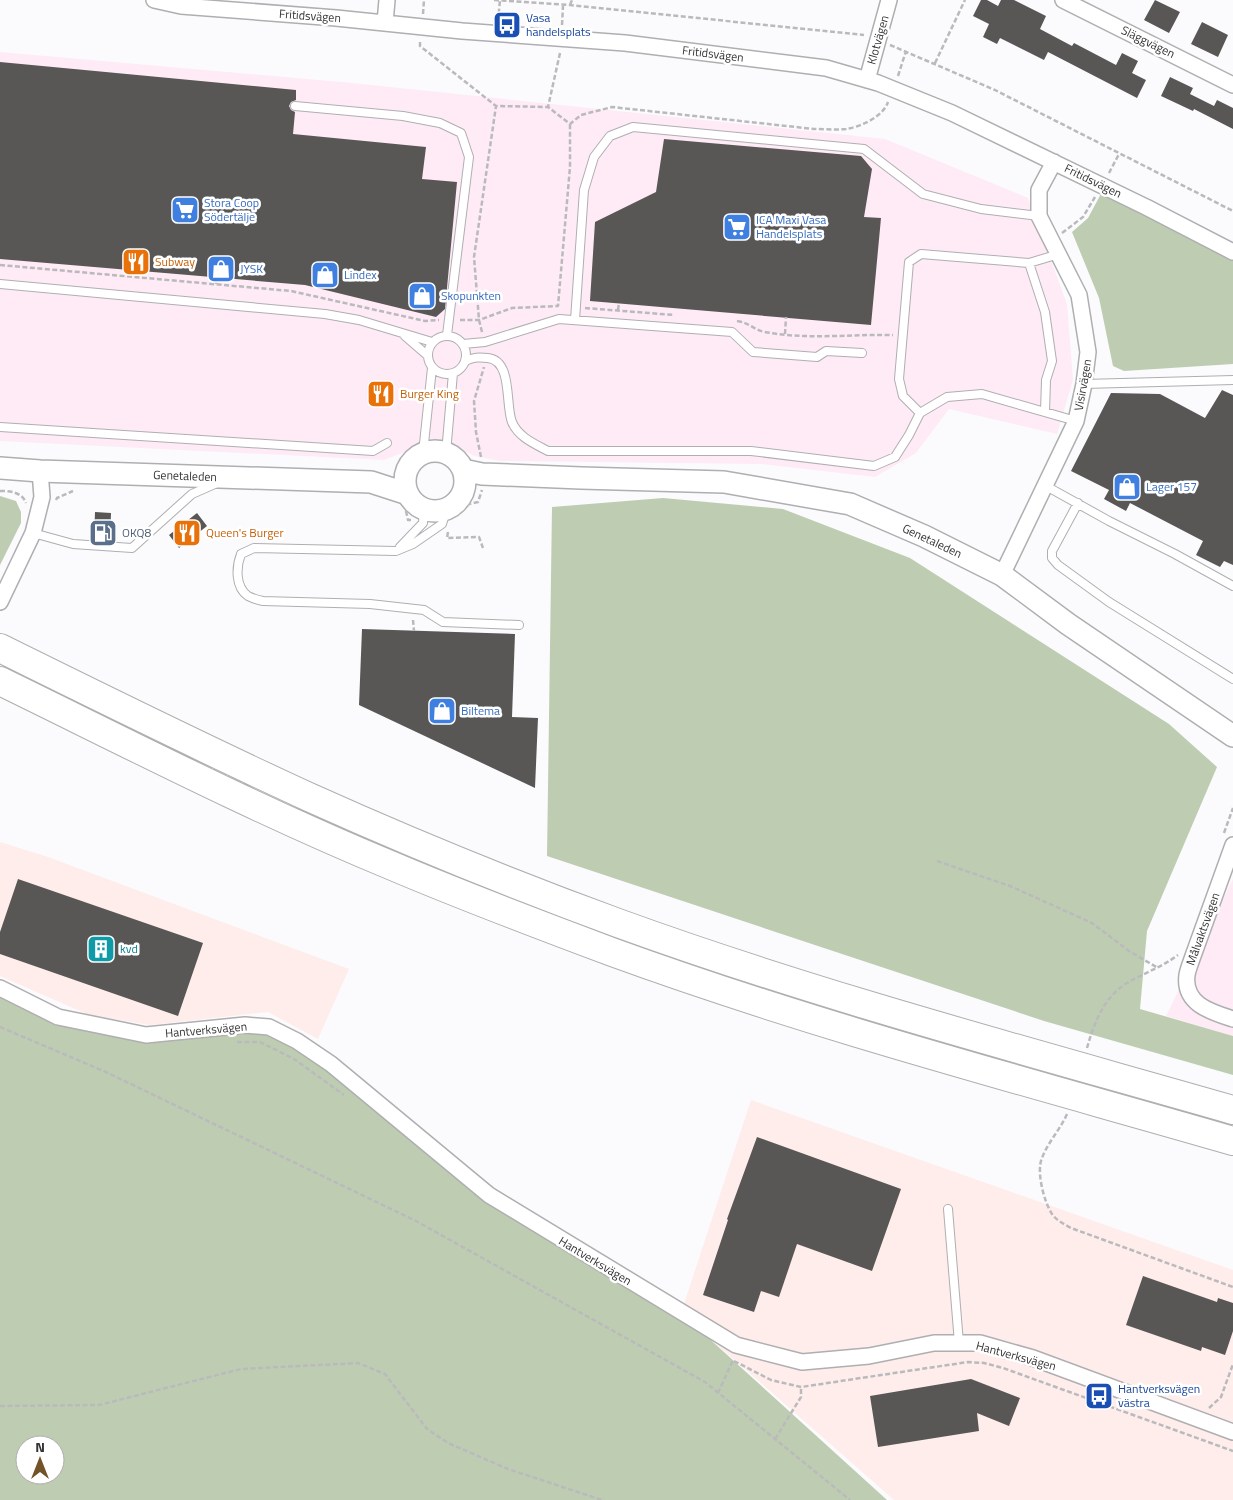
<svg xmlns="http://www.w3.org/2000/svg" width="1233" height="1500" font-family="'Titillium Web',sans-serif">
  <rect width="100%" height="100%" fill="#fbfbfe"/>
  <path fill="#feebf5" d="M0,52L352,83L885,139L1028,198L1067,304L1073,380L1057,434L949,409L916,453L875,477L761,464L500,461L475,456L437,440L384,460L0,441Z
    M1233,879V1036L1166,1016Z"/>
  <path fill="#feedeb" d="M0,842L48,857L349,969L318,1039L268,1012L150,1025L89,1015L0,976Z
    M751,1100L1233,1270V1500H894L681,1313Z"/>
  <path fill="#becdb1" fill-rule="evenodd" d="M1103,190L1233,257V364L1124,371L1113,366L1099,298L1072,232L1088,218Z
    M0,496L16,501L21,512V523L0,565Z
    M663,498L783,509L910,558L1169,724L1217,767L1147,931L1140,1009L1233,1036V1075L1044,1021L547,856L552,507Z
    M0,988L58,1017L146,1035L245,1025L331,1064L431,1149L681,1313L887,1500H0ZM25,1445H55V1475H25Z"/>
  <path fill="#595656" d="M981,0H987L998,6L1001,0H1014L1046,16L1040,29L1072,46L1074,43L1116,65L1122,53L1138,61L1132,73L1146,80L1137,98L1048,52L1044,60L1000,38L997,44L983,37L989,24L973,16Z
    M1155,0L1180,12L1169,33L1144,20Z
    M1202,22L1228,35L1218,57L1191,44Z
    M0,62L296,90V100L291,102L289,106L291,110L295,112L293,134L426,147L422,179L457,182L445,309L436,317L305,285L0,259Z
    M1170,77L1193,88L1190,94L1214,106L1217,100L1233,108V129L1194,109L1193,111L1161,96Z
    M664,139L861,156L872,169L864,217L881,218L871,325L590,301L595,222L656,192Z
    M1222,390L1233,395V565L1224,561L1220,567L1196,555L1203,541L1130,503L1126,511L1104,499L1109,490L1071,471L1111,393L1160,394L1205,418Z
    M95,512L111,513L110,541L94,540Z
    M197,513L207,526L179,548L169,535Z
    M362,629L515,634L512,717L538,718L535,788L359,705Z
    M18,879L203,943L178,1016L0,954V932Z
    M757,1137L901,1189L872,1271L797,1244L779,1297L761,1291L754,1312L703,1295L728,1220L727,1219Z
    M1143,1276L1217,1302L1218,1298L1233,1303V1331L1225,1355L1202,1347L1201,1351L1126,1325Z
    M971,1379L1020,1398L1009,1426L977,1413L979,1431L878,1447L870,1396Z"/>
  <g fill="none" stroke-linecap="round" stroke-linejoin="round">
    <defs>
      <path id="service" d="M295,106L403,116L440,123L461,133L469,157L447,335
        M1029,263L1045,312L1052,361L1046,380L1045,412
        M0,284L325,314L359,320L432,342
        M575,320L584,190L594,157L610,136L633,127L864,149L923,194L981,209L1039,216
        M428 355a19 19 0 1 1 38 0a19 19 0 1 1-38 0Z
        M405,336L427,355
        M463,344L485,342L559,319L732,332L753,352L817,357L826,351L862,353
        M465,361C474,357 479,357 488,358C513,361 505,405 512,422C518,437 535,444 548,451H751L874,466L895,457L909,435L920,413L947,397L982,394L1076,421
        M1084,384L1233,380
        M920,413L903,396L899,379L909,262L921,254L1029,263L1059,254
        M0,427L373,451L387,443
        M423,453L432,368
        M446,453L453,373
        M1046,486L1109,521L1175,554L1233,586
        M1078,503L1052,551V558L1058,565L1109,602L1233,679
        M447,508L442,524L413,544L396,551L254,548L241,554C236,567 235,587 248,596C252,598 258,600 263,601L370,604L424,610L443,622L519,625
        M33,533L73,544L132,548L192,494L217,483
        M400,547L423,523L424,509
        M948,1209L959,1343"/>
      <path id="minor" d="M154,0L181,6L336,18L462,31L625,43L826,68L878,83L952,113L1146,207L1233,252
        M1063,0L1233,85
        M385,23L387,0
        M867,80L889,0
        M1002,575L1076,421L1084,384L1088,352L1079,295L1039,216V190L1054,162
        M0,602L33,533L42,497L40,471
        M1233,845L1193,956C1191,962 1188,969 1187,975C1183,1004 1211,1012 1233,1019
        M0,988L58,1017L146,1035L245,1025L269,1027L297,1041L331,1064L489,1195L736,1345L802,1362L869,1356L934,1343H980L1033,1358L1233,1432"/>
      <path id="secondary" d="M405 481a30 30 0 1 1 60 0a30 30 0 1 1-60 0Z
        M0,468L40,471L371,482L408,494
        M463,470L482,474L581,478L724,482L850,504L924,536L1002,575L1068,624L1233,736"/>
      <path id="motorway" d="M0,648C103,699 206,750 311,798C411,843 514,885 618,923C819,996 1027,1051 1233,1110
        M0,681C129,744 257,810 390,865C463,896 537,924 612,952C815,1026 1025,1081 1233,1141"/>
    </defs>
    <use href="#service" stroke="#afafb2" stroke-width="10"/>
    <use href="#minor" stroke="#afafb2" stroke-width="18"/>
    <use href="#secondary" stroke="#afafb2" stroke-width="24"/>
    <use href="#motorway" stroke="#afafb2" stroke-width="30"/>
    <path stroke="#bababd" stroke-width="2.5" stroke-dasharray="5 2.5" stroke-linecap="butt" d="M494,0L570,5L864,35
      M570,5L572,0
      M423,14L424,0
      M498,21L500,0
      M562,25L563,6
      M420,42V46L496,106L548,107
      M890,45L995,90L1233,211
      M560,53L548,107L570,124L581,115L612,107L814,129C824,129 835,130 846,129C860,127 883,117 888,102
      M935,63L965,0
      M898,76L906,51
      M1109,173L1119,154
      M1062,233L1083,217L1095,197
      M0,265L291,291L425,321L439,320
      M216,284L217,277
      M585,308L674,315
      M618,310L619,303
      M460,320H479L512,308L558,306L570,167V124
      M737,321C750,323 754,330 765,332C807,340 851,334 893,335
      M482,332L479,320L474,257L496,106
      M785,334L786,317
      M481,457L476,432L474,401L484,367
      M0,491C10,491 22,492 26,503
      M56,500L57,498L73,491
      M406,511L408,520H411
      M456,516L469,504L478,502L482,490
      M448,532L447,538L479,537L483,548
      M413,620L414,631
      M1224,833L1233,808
      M937,861L1010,886L1092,923L1129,951L1158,968
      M0,1027L106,1072L416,1221L705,1382L850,1500
      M237,1042H260L294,1059L344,1095
      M1087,1048C1094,1023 1104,997 1127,983C1144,973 1162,967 1178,955
      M1067,1114C1060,1130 1048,1142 1042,1158C1036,1171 1044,1202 1052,1214C1057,1221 1064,1224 1071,1228L1233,1287
      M734,1361L771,1380L801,1387L968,1362L984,1363L1003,1368L1233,1451
      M718,1393L733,1360
      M0,1406L99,1405L241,1369L358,1363L385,1374L427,1429L448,1443L508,1469L602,1500
      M1209,1408L1221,1397L1233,1364
      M775,1439L801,1397V1387"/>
    <use href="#service" stroke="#fff" stroke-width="8"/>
    <use href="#minor" stroke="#fff" stroke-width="15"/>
    <use href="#secondary" stroke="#fff" stroke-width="21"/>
    <use href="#motorway" stroke="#fff" stroke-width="28"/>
  </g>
  <defs>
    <symbol id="bus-square" viewBox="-11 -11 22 22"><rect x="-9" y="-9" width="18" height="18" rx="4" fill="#1a4fb4" stroke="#fff"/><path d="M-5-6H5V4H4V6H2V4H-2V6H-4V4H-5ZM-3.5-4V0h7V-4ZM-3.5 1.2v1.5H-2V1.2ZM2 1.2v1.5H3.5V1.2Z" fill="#fff"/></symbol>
    <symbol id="supermarket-square" viewBox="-11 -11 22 22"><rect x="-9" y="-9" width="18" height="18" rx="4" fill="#3f7fe0" stroke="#fff"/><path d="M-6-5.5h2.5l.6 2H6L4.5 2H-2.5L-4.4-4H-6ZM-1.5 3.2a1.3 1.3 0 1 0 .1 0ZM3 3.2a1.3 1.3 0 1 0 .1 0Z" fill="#fff"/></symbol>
    <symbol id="restaurant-square" viewBox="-11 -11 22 22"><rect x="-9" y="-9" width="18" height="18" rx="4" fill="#e8710a" stroke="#fff"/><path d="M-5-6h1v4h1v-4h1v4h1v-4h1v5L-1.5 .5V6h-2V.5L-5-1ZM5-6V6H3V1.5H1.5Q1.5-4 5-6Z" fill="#fff"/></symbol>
    <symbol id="shop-square" viewBox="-11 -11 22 22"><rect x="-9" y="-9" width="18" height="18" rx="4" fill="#3f7fe0" stroke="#fff"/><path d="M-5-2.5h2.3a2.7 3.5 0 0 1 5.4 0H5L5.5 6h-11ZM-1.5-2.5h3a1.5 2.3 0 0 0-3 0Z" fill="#fff"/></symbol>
    <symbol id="fuel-square" viewBox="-11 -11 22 22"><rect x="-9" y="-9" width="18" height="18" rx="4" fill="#5c6f8a" stroke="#fff"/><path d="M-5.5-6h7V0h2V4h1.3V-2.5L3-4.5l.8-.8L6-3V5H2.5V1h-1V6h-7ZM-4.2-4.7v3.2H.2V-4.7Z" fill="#fff"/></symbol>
    <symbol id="building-square" viewBox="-11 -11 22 22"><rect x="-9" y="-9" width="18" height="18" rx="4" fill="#0f9aa8" stroke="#fff"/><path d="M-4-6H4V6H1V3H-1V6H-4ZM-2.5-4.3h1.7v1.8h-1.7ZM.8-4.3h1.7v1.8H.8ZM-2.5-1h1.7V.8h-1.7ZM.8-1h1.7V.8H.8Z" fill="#fff"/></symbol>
  </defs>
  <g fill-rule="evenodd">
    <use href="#bus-square" x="491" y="9" width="32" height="32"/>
    <use href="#supermarket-square" x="169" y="194" width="32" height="32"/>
    <use href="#supermarket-square" x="721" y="211" width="32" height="32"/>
    <use href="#restaurant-square" x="120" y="246" width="32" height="32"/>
    <use href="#shop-square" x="205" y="253" width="32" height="32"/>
    <use href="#shop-square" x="309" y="259" width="32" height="32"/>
    <use href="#shop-square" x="406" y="280" width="32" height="32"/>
    <use href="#restaurant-square" x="365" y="378" width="32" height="32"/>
    <use href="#shop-square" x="1111" y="471" width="32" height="32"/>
    <use href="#fuel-square" x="87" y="517" width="32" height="32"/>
    <use href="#restaurant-square" x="171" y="517" width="32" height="32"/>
    <use href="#shop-square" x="426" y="695" width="32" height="32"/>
    <use href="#building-square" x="85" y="933" width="32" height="32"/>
    <use href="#bus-square" x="1083" y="1380" width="32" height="32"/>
  </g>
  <g text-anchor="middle" stroke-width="5" stroke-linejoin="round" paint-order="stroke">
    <g font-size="12" fill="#343435" stroke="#fff">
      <text transform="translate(310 16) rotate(4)" y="4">Fritidsvägen</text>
      <text transform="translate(878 40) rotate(-74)" y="4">Klotvägen</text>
      <text transform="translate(1148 42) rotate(26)" y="4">Släggvägen</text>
      <text transform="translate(713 54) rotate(7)" y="4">Fritidsvägen</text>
      <text transform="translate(1093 181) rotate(26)" y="4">Fritidsvägen</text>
      <text transform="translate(1083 385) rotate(-80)" y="4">Visirvägen</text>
      <text transform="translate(185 476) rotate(2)" y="4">Genetaleden</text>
      <text transform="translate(932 541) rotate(25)" y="4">Genetaleden</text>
      <text transform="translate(1203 929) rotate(-70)" y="4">Målvaktsvägen</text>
      <text transform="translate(206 1030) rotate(-5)" y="4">Hantverksvägen</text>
      <text transform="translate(595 1261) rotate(31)" y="4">Hantverksvägen</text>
      <text transform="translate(1016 1356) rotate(15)" y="4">Hantverksvägen</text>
    </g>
    <g font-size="12" fill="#164399" stroke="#fff" text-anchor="start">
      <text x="526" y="22">Vasa<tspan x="526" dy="14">handelsplats</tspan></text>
      <text x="1118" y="1393">Hantverksvägen<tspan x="1118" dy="14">västra</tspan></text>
    </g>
    <g font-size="12" fill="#366cbe" stroke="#fff" text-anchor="start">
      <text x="204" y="207">Stora Coop<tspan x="204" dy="14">Södertälje</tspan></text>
      <text x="756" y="224">ICA Maxi Vasa<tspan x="756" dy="14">Handelsplats</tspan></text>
      <text x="240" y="273">JYSK</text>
      <text x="344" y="279">Lindex</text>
      <text x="441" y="300">Skopunkten</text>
      <text x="1146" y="491">Lager 157</text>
      <text x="461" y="715">Biltema</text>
    </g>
    <g font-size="12" fill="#c56008" stroke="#fff" text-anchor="start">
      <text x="155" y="266">Subway</text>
      <text x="400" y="398">Burger King</text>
      <text x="206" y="537">Queen's Burger</text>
    </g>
    <g font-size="12" fill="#4e5e75" stroke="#fff" text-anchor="start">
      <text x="122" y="537">OKQ8</text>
    </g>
    <g font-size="12" fill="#0d838f" stroke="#fff" text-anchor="start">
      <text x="120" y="953">kvd</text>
    </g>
  </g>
  <g transform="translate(40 1460)"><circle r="24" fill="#ffffff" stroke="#aeaeae"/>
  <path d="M0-4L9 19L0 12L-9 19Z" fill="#725428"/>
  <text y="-8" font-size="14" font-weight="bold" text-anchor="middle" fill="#343435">N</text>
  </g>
</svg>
